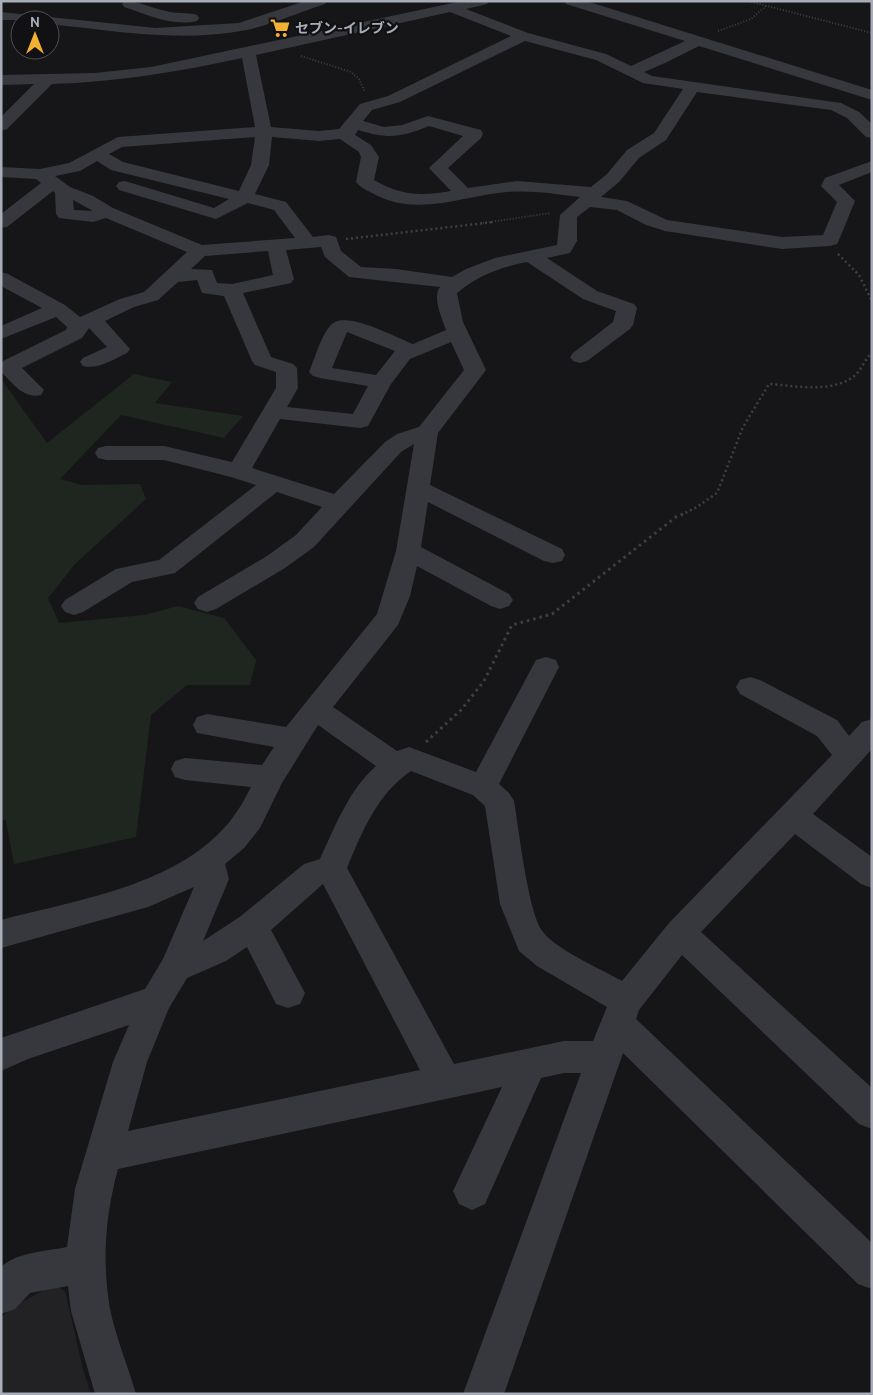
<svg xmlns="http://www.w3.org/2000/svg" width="873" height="1395" font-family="Cabin,'Noto Sans JP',sans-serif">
  <rect width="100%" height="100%" fill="#161618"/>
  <path fill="#222225" d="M54,1285L65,1291L83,1369L91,1394H1V1317L16,1305Z"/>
  <path fill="#1e261f" d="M134,374L172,382L155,403L243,416L224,438L121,415L60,479L82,485L140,484L146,499L75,564L48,598L59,623L144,615L178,606L224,618L256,660L250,685H187L151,715L136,837L14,864L6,820H1V379L47,443Z"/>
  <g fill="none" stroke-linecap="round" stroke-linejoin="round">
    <path stroke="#3d3f44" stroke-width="2" stroke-dasharray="1 2" stroke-linecap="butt" d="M748,1L872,33
      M718,31L751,19L766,6
      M301,56L351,72L359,79L365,92
      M483,223L551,213"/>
    <path stroke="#3d3f44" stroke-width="2.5" stroke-dasharray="2 3" stroke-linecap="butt" d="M346,239L494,222
      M838,254L859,275L872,301
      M681,515L697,507L717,493L743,427L769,384C794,386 831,393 853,377C861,371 864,360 872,353"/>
    <path stroke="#3d3f44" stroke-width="3" stroke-dasharray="2.5 4" stroke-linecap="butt" d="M426,742L461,710L484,681L512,625L552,614L676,517L683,514"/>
    <path fill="#37383d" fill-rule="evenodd" d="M124,1C139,1 151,8 166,11C176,14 187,12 197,15L199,18L197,21C173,27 146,14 124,7L122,4Z
      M305,1H327L325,4C300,12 266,27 241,31C177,42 114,31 50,24V20H1V12L156,28L239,23Z
      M462,1H489L487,4L466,9L528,33L606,54L631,66L685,41L566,4L564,1H586L872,90V100L699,46L665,63L644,72L652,76L841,103L859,112L872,124V138L866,137L847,118L831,110L697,92L666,140L639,158L619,182L601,197L627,201L667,220L782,237L823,235L837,202L821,186L825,178L872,161V172L839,185L855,201L839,240L837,244L830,246L782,249L665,231L646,225L617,210L590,207L577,217V241L570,253L547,258L597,291L634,304L637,308L633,325L630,329L587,361L580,363L573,361L570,357L573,353L613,322L616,311L583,299L527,262C501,267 478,275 457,293L463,322L486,370L438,433L430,485L562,549L565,555L562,561L553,563L544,561L428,502L421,547L509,594L513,600L509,606L500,609L491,606L417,566L410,596L398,625L333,707L397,751L409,747L476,772L536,660L546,657L556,660L559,667L499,784L509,793L514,801C519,829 528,913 543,932C557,950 601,969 622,981L669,923L832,755L817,736L740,694L736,687L740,680L750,677L760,680L837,720L849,736L862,722L872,719V749L813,814L872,857V888L861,884L795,834L701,932L872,1088V1129L859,1124L682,955L639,1010L636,1019L872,1243V1289L858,1284L623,1053L504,1394H463L581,1073H564L541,1078L485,1204L472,1210L459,1204L453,1191L502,1087L118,1169C105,1216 102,1262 110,1309C116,1338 128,1366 136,1394H95L71,1311L68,1286L30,1293L15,1309L1,1314V1267C17,1252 47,1251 67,1247L75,1189L113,1062L129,1025L28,1059L1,1071V1038L145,989L163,959L194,887L148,907L1,948V920C80,899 190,884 238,810C243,803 247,794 251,787L185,780L175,777L171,769L175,761L185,758L262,765L274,747L197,733L193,725L197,717L207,714L286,727L377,614L396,551L414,444L401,452L314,547L285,568L216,609L207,612L198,609L194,603L198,597L267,556L296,535L322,507L277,492L175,573L132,582L83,612L74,615L65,612L61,606L65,600L116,569L159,560L256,485L231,477L164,460H106L98,458L95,453L98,448L106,446H164L232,462L276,388V372L255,365L252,361L224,296L202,293L197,280L178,282L158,300L134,307L105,321L130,349L127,353C114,359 98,370 83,366L80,362L83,358L107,347L89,328L82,338L22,368L44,390L41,395C23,399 13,383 1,372V362L66,330L67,327L56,317L1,339V326L42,308L1,286V272L8,274L65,305L80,317L120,299L144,292L187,252L106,218L93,222L59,218L56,214L55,193L53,191L7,227L1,228V214L41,183L36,179L1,177V167L40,169L69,163L118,137L255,127L242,58C178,72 117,82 52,84L7,129L1,131V117L34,84L1,85V75L95,73L151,67ZM450,12L511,36L388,96L360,104L339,129L319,131L271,127L256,55ZM525,41L596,60L643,83L683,89L654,133L627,150L607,174L591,187L517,181L468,188L448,168L481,138L483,134L481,130L428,116L402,125L384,127L363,121L372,110L400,102ZM429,126L463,136L429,168L451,191C420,196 402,196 374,180L379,157L371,145L355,135L358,130C388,139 400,138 429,126ZM255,137L251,165L239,191L123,162L109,154L122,147ZM272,137L319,141L340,139L359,152L361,157L356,182C360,187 366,190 372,193C416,218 461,196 507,192C531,190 556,194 580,197L560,215L557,245L495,258L466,269L452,277L396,269L361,267L341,251L336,237L329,235L313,237L286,202L255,194L269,165ZM97,161L111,170L229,199L214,208L125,181L119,182L116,186L119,190L216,219L248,203L274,210L295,238L202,245L113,208L93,196L70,187L55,176L80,171ZM73,200L93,211L74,210ZM321,247L325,257L349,277L440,287C432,298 442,318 446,330L413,344C395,337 343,308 330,326C320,338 315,358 309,372L313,376L320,378L368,386L353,414L287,407L298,388L297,368L293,364L271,357L243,293L291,283L294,279L286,250ZM268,251L273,275L232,284L217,283L212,270L191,269L205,256ZM347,332L395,351L376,375L332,368ZM451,342L464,370L419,427L397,434L385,442L334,494L252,468L280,419L360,428L368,426L391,384L410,359ZM318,725L376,766C349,790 335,826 320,859L304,864L241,916L203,941L229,879L225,864L244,848L260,828L282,783ZM411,771L473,795L485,806L500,904L519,951L537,966L607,1007L593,1041H564L454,1064L347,868C362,832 377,794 411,771ZM323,884L420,1070L128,1131L147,1062L169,1008L187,978L226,961L247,947L276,1004L288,1008L300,1004L305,993L271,930Z"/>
  </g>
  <defs>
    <symbol id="supermarket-bare" viewBox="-9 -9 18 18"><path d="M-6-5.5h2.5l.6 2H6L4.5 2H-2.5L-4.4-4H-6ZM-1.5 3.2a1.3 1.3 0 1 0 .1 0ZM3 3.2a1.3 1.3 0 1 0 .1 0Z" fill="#f2b134" stroke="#111113" stroke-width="2.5" paint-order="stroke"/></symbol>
  </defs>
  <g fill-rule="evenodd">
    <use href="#supermarket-bare" x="266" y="14" width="28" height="28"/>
  </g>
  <g text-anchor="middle" stroke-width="4.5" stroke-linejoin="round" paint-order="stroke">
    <g font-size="14" font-weight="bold" fill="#a8adb8" stroke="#111113" text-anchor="start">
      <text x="295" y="33">セブン-イレブン</text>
    </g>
  </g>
  <rect width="873" height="1395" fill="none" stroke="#a8adb8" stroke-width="5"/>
  <g transform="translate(35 35)"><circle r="24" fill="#111113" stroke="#4d4f55"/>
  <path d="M0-4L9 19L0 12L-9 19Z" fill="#f2b134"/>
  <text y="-8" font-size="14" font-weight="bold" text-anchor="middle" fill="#a8adb8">N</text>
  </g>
</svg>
